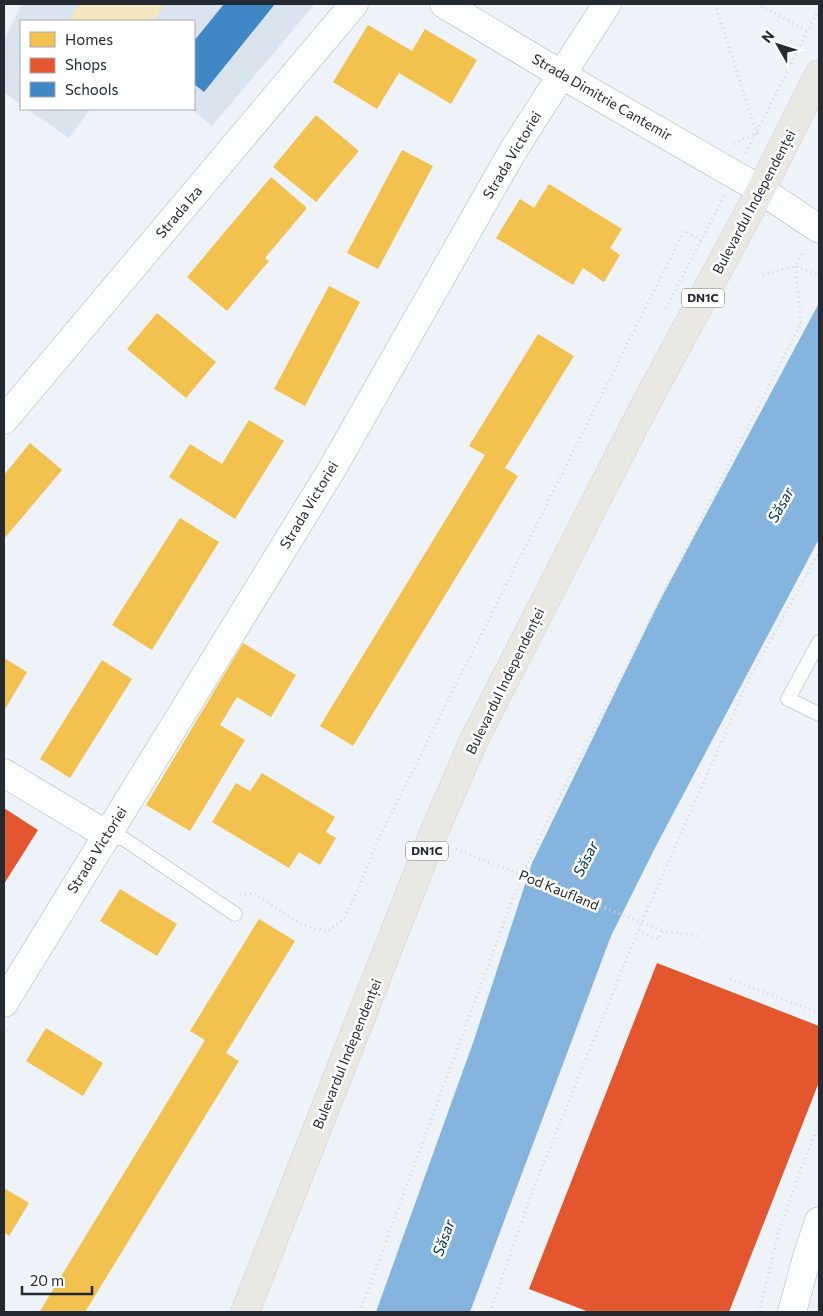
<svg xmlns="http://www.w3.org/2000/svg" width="823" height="1316" font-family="Commissioner,sans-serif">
  <rect width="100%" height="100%" fill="#edf3f9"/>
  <path fill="#d9e4ee" d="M22,4H315L212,126L191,109H194V21H21V105L4,92V40Z
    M27,109H90L69,138Z"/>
  <path fill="#f4e6be" d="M79,4H165L154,21H68Z"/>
  <path fill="#85b4df" d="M819,303V539L656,846L611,936L470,1312H376L474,1040L532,863L659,602Z"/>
  <path fill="#f2c14e" d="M368,25L412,51L425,29L477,60L451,104L399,73L377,109L333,82Z
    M316,115L359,151L316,202L273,167Z
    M402,150L433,166L378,269L347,253Z
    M271,177L307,208L265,258L269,261L227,311L187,277Z
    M549,184L622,229L610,248L620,255L604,282L583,268L573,285L496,238L520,199L534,208Z
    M329,286L360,302L305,406L274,389Z
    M157,313L216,362L186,398L127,349Z
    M538,334L574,356L505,468L518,476L353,746L320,726L485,455L469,446Z
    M249,420L284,441L235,519L169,477L190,444L222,464Z
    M30,443L62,470L4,539V475Z
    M180,518L219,542L152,650L112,625Z
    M243,643L296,675L271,717L237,697L220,725L245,740L190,831L146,805Z
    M4,658L27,672L4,711Z
    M102,660L132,679L70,778L40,759Z
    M262,773L335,817L326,832L336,838L320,865L299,852L289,868L212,822L236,783L250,791Z
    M120,889L177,924L157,956L100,921Z
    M259,919L295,941L226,1053L239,1061L85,1312H43L40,1311L205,1040L190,1031Z
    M46,1028L103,1063L83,1096L26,1061Z
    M4,1188L29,1203L9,1236L4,1232Z"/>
  <path fill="#e4572e" d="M4,808L38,830L4,884Z
    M657,963L819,1026V1082L729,1312H589L529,1289Z"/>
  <path fill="#3f88c5" d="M224,4H275L204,92L194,84V41Z"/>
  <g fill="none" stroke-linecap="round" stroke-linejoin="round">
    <defs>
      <path id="service" d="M819,642L788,699L819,714
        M107,835L124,839L235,914"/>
      <path id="minor" d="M444,4L562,75
        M4,420L354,4
        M4,773L107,835"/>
      <path id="tertiary" d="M562,75L761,190L819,229
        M4,1003L332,469L514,149L607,4
        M792,1312L807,1257L819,1221"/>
      <path id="primary" d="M245,1312L432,837L473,742L645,405L761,190L819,74"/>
    </defs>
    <use href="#service" stroke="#acb2b8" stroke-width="15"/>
    <use href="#minor" stroke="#acb2b8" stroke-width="29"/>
    <use href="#tertiary" stroke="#acb2b8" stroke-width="29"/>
    <use href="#primary" stroke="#cdd0d3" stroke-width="29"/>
    <path stroke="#d6d8da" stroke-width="3" stroke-dasharray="1 4" stroke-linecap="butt" d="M715,4L757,133L732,145
      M757,4L808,31
      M746,153L819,8
      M763,275L795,266L819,275
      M666,308L724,196
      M240,895L254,893L301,924L327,932L344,919L361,883L378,840L684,231L702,241
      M638,931L659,939L663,931L697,936
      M730,979L819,1013
      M4,1035L9,1027
      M360,1312L516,890L544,828L801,323L795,266L804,250
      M490,1312L534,1187L638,931L750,677L819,552
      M759,1312L778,1234L798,1177L819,1123"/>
    <use href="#service" stroke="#fcfdfe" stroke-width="14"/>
    <use href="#minor" stroke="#fcfdfe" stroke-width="28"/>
    <use href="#tertiary" stroke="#fcfdfe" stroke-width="28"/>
    <use href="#primary" stroke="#eae8e2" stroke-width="28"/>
    <path stroke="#d6d8da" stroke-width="3" stroke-dasharray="1 4" stroke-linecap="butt" d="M456,849L663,931"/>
  </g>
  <g text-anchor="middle" stroke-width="5" stroke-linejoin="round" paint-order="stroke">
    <g fill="#fff" stroke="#656a6f" stroke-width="1">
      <rect x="682" y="288.5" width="42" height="19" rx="4"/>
      <rect x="406" y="841.5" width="42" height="19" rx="4"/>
    </g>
    <g font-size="12" font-weight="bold" fill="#232a31">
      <text x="703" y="302">DN1C</text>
      <text x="427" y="855">DN1C</text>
    </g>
    <g font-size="14" fill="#232a31" stroke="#fff">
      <text transform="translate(602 97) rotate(30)" y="5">Strada Dimitrie Cantemir</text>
      <text transform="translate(512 155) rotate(-59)" y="5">Strada Victoriei</text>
      <text transform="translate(754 202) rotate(-62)" y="5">Bulevardul Independenței</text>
      <text transform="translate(179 212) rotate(-50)" y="5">Strada Iza</text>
      <text transform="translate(309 505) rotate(-59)" y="5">Strada Victoriei</text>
      <text transform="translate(505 681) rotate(-64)" y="5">Bulevardul Independenței</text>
      <text transform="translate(97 850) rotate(-58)" y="5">Strada Victoriei</text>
      <text transform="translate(559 890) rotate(22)" y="5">Pod Kaufland</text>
      <text transform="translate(347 1054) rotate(-68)" y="5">Bulevardul Independenței</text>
    </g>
    <g font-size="15" font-style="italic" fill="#003056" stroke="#fff">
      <text transform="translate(781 505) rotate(-61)" y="5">Săsar</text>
      <text transform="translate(586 859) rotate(-63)" y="5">Săsar</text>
      <text transform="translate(444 1238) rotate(-70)" y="5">Săsar</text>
    </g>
  </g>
  <rect width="823" height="1316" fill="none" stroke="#232a31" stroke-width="10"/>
  <rect x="20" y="20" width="175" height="90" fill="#ffffff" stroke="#a7aaad"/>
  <rect x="30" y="32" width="25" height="15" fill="#f2c14e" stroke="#a7aaad"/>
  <text x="65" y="45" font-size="15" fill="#232a31">Homes</text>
  <rect x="30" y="58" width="25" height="15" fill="#e4572e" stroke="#a7aaad"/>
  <text x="65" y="70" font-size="15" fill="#232a31">Shops</text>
  <rect x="30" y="82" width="25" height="15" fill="#3f88c5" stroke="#a7aaad"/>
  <text x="65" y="95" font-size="15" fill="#232a31">Schools</text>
  <g transform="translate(778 45) rotate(309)" stroke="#ffffff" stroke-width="4" paint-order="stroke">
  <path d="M0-4L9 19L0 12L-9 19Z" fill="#232a31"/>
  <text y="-8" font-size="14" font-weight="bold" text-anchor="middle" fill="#232a31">N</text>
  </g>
  <path d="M22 1286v8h70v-8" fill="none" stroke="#232a31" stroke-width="2.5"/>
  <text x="30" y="1286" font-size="15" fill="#232a31" stroke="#ffffff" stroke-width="4" paint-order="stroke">20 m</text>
</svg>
